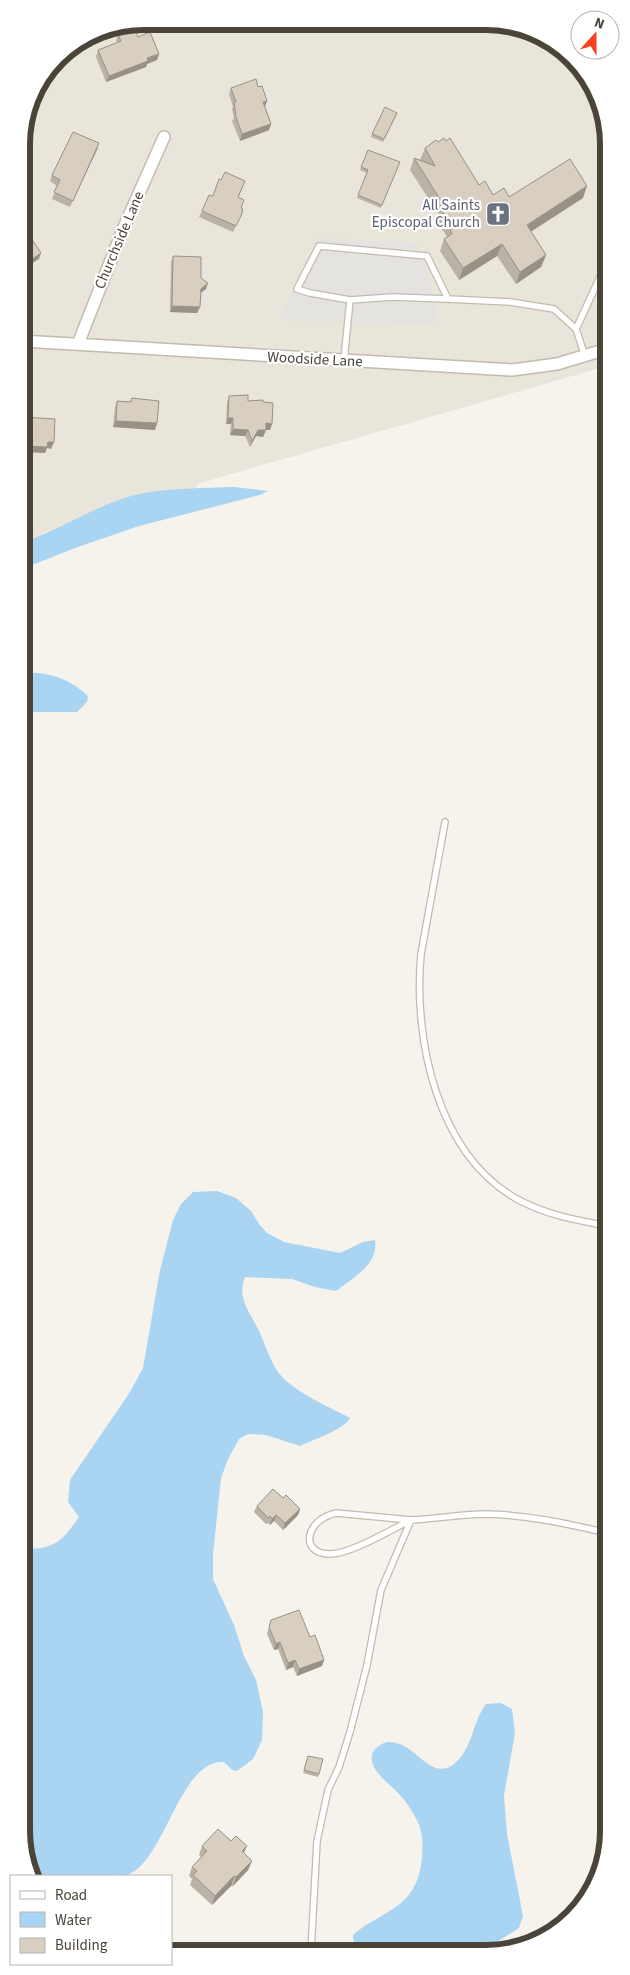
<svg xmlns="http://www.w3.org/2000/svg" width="630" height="1975" font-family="'Source Sans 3',sans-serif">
  <rect width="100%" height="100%" fill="#f6f3ec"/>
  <path fill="#eae5da" d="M144,21L510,24L573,57L606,120L607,366L200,483L195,488L139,494L22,542V136L34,90L63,52L97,30Z"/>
  <path fill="#e5e3e0" d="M318,238L417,243L437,303L436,324L279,320Z"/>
  <path fill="#a9d4f2" d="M234,487L268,491L260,495L139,526L75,548L22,569V542C62,530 98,503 139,494C170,488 203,488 234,487Z
    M22,673C48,671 69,678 88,696L87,702L77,712H22Z
    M217,1191L236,1198L251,1211L259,1224L267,1233L284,1242L340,1253L363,1242L375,1240C379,1264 353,1278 336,1291L315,1287L292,1279L245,1277C237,1298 248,1309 257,1327C264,1340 268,1356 276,1369C290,1391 328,1406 350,1418C344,1430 312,1440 300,1446L266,1435L248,1434L239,1439L228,1459L221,1478L213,1555V1579L234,1625L244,1656L256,1680L263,1712L262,1740L253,1759L237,1771L232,1770L224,1762C177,1758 163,1876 120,1876L118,1874L114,1876H35L24,1855L23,1549C54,1549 61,1543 79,1517L68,1502L70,1480L130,1392L143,1368L160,1270L173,1220L181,1204L193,1192Z
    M501,1703L512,1709L515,1733L504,1796L507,1834L523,1916L519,1928L500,1940L492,1951H355L353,1935C368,1921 396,1911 408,1896C417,1885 421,1871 422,1857C423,1843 423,1829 415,1817C411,1808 404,1799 397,1792C389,1783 366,1768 373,1752C376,1747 382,1743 388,1742C415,1740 430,1783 454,1764C473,1749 472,1722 486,1704Z"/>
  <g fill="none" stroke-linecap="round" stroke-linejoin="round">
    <defs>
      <path id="lane" d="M350,300L310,293L297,289L319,246L427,256L448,299
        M576,329L607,262
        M344,360L350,300L392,297L448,299L510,302L554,309L576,329L585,356
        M445,822L421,954C413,1039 437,1154 517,1199C546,1215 576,1220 608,1226
        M336,1513L411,1520C390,1530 351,1554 330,1554C299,1554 305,1520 336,1513Z
        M311,1951L317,1841L328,1790L339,1767L350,1732L367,1665L381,1590L411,1520C436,1519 461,1514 487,1514C529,1515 568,1524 608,1533"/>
      <path id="street" d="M22,341L512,370L557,364L607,349
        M78,344L124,227L164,137"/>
    </defs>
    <use href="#lane" stroke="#c2bbae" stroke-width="8"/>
    <use href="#street" stroke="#c2bbae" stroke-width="14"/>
    <use href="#lane" stroke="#fff" stroke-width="5.5"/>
    <use href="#street" stroke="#fff" stroke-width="11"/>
  </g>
  <path fill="#bab2a6" d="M118,34L138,37L157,60L147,64L146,67L106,82L96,57L98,50L117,43L116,40Z
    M231,88L265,107L271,124L269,130L240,141L232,121L234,118L232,109L233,107L229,94Z
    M396,116L383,142L371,137L372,134Z
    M438,142L479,185L493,195L509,197L583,198L531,232L546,255L541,267L516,284L497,256L459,280L440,251L444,239L447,237L437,221L439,215L410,170L414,158L421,160H420L425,148Z
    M99,143L70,207L52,199L57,186L50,181L52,175Z
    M368,150L400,162L381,208L357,198L367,173L360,170Z
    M243,187L238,198L241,208L238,222L233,232L199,217L202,211L213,196Z
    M173,256L201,278L206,289L200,293V307L197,313L170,312L171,262Z
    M229,396L248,401L263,402L272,424L270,430H266L263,437L256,436L250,447L245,436L230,435L231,424H226L227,402Z
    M132,398L155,430L113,427L115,407L117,401L130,402Z
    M283,1498L300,1509L298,1515L283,1530L274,1521L270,1525L268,1523L266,1524L254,1512L257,1506Z
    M271,1620L310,1637L324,1660L322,1666L297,1676L293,1667L286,1670L278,1649L274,1650L267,1634Z
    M308,1756L319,1774L318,1777L303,1773Z
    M202,1846L244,1854L252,1861L248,1870L233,1886H231L212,1905L190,1885L192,1879L189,1876L192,1867L201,1857L199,1855Z"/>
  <path fill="#979187" d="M159,54L157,60L147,64L146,67L106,82L109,76Z
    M267,101L265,107L263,102Z
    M271,124L269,130L240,141L242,134Z
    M99,143L97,150L70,207L73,201Z
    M587,186L583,198L522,237L527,225Z
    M502,244L497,256L459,280L463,268Z
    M41,253L39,259L22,270V266Z
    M546,255L541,267L516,284L520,272Z
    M208,283L206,289L198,295L201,289Z
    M172,306L200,307L197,313L170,312Z
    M228,418H233L231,424H226Z
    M116,421L157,423L155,430L113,427Z
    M266,423L272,424L270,430H263Z
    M233,429L248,430L245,436L230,435Z
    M258,430H266L263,437L256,436L250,447L252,441Z
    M48,442H54L51,449L47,448L45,453L22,452V446Z
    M300,1509L298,1515L283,1530L285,1523Z
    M276,1515L274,1521L270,1525L272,1519Z
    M280,1642L278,1649L274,1650L276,1644Z
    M295,1660L293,1667L286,1670L288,1663Z
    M324,1660L322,1666L297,1676L299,1669Z
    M247,1846L243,1855L242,1851Z
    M252,1861L248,1870L233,1886L236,1877Z
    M234,1876L231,1886L212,1905L215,1896Z"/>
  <path fill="#d8cfc1" stroke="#979187" d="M134,27L138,37L150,32L159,54L147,58L148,61L109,76L98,50L121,41L118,34Z
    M256,79L258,87L262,86L267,101L263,102L271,124L242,134L235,114H236L234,103L236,102L231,88Z
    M385,107L397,113L384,139L372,134Z
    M73,132L99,143L73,201L54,192L60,180L52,175Z
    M444,138L446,141L450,138L479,185L485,181L493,195L504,188L509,197L570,159L587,186L527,225L546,255L520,272L502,244L463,268L444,239L452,234L450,230L453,228L441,209L445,207L414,158L435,166L425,148L436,140L438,142Z
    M368,150L400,162L382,205L358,195L368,170L361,167Z
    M225,172L245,181L238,197L244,200L241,208L243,209L241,216L236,226L202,211L209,195L213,196L219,179L221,180Z
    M23,226L41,253L22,266V227Z
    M173,256L201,257V278L208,283L201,289L200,307L172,306Z
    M248,395V401L263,400V402L273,403L272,424L266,423V430H258L252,441L248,430L233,429V418H228L229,396Z
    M132,398L159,401L157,423L116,421L117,401L131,402Z
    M22,417L55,419L54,442H48L47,447L22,446Z
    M273,1489L283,1498L286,1495L300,1509L285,1523L276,1515L272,1519L270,1516L268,1518L257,1506Z
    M299,1610L310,1637L315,1635L324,1660L299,1669L295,1660L288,1663L280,1642L276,1644L269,1627L271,1620Z
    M308,1756L323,1759L319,1774L304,1770Z
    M218,1829L231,1841L236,1836L247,1846L242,1851L252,1861L236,1877L234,1876L215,1896L193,1875L197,1871L192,1867L207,1851L202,1846Z"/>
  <defs>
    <symbol id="church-square" viewBox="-11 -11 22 22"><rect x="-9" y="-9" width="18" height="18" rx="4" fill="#6b7280" stroke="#fff"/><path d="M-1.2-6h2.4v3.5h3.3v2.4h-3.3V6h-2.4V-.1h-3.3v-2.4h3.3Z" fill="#fff"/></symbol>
  </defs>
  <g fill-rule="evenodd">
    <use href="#church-square" x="484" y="200" width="28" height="28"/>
  </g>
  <g text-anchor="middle" stroke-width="4.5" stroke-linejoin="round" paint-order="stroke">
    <g font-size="15" fill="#5b616d" stroke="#fff" text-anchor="end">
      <text x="480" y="210">All Saints<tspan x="480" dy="17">Episcopal Church</tspan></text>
    </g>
    <g font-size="15" fill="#4b4439" stroke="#fff">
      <text transform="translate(119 240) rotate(-67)" y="5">Churchside Lane</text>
      <text transform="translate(315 359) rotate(3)" y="5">Woodside Lane</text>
    </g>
  </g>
  <path d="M0 0H630V1975H0ZM144 30H486A114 114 0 0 1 600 144V1831A114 114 0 0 1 486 1945H144A114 114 0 0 1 30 1831V144A114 114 0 0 1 144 30Z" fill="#fff" fill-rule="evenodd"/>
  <path fill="none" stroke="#4b4439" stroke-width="6" d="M144 30H486A114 114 0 0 1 600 144V1831A114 114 0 0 1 486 1945H144A114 114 0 0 1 30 1831V144A114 114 0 0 1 144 30Z"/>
  <rect x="10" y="1875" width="162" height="90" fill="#ffffff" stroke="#b7b4b0"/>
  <rect x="20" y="1891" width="25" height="8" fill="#ffffff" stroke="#b7b4b0"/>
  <text x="55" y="1900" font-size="15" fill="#4b4439">Road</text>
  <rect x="20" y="1912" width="25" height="15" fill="#a9d4f2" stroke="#b7b4b0"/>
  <text x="55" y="1925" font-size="15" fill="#4b4439">Water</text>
  <rect x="20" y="1938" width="25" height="15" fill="#d8cfc1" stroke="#b7b4b0"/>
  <text x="55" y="1950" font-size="15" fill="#4b4439">Building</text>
  <g transform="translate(595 35) rotate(21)"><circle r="24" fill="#ffffff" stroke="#b7b4b0"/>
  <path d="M0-4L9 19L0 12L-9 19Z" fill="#fc3f1d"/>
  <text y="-8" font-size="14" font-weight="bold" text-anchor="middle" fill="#4b4439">N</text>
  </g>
</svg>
